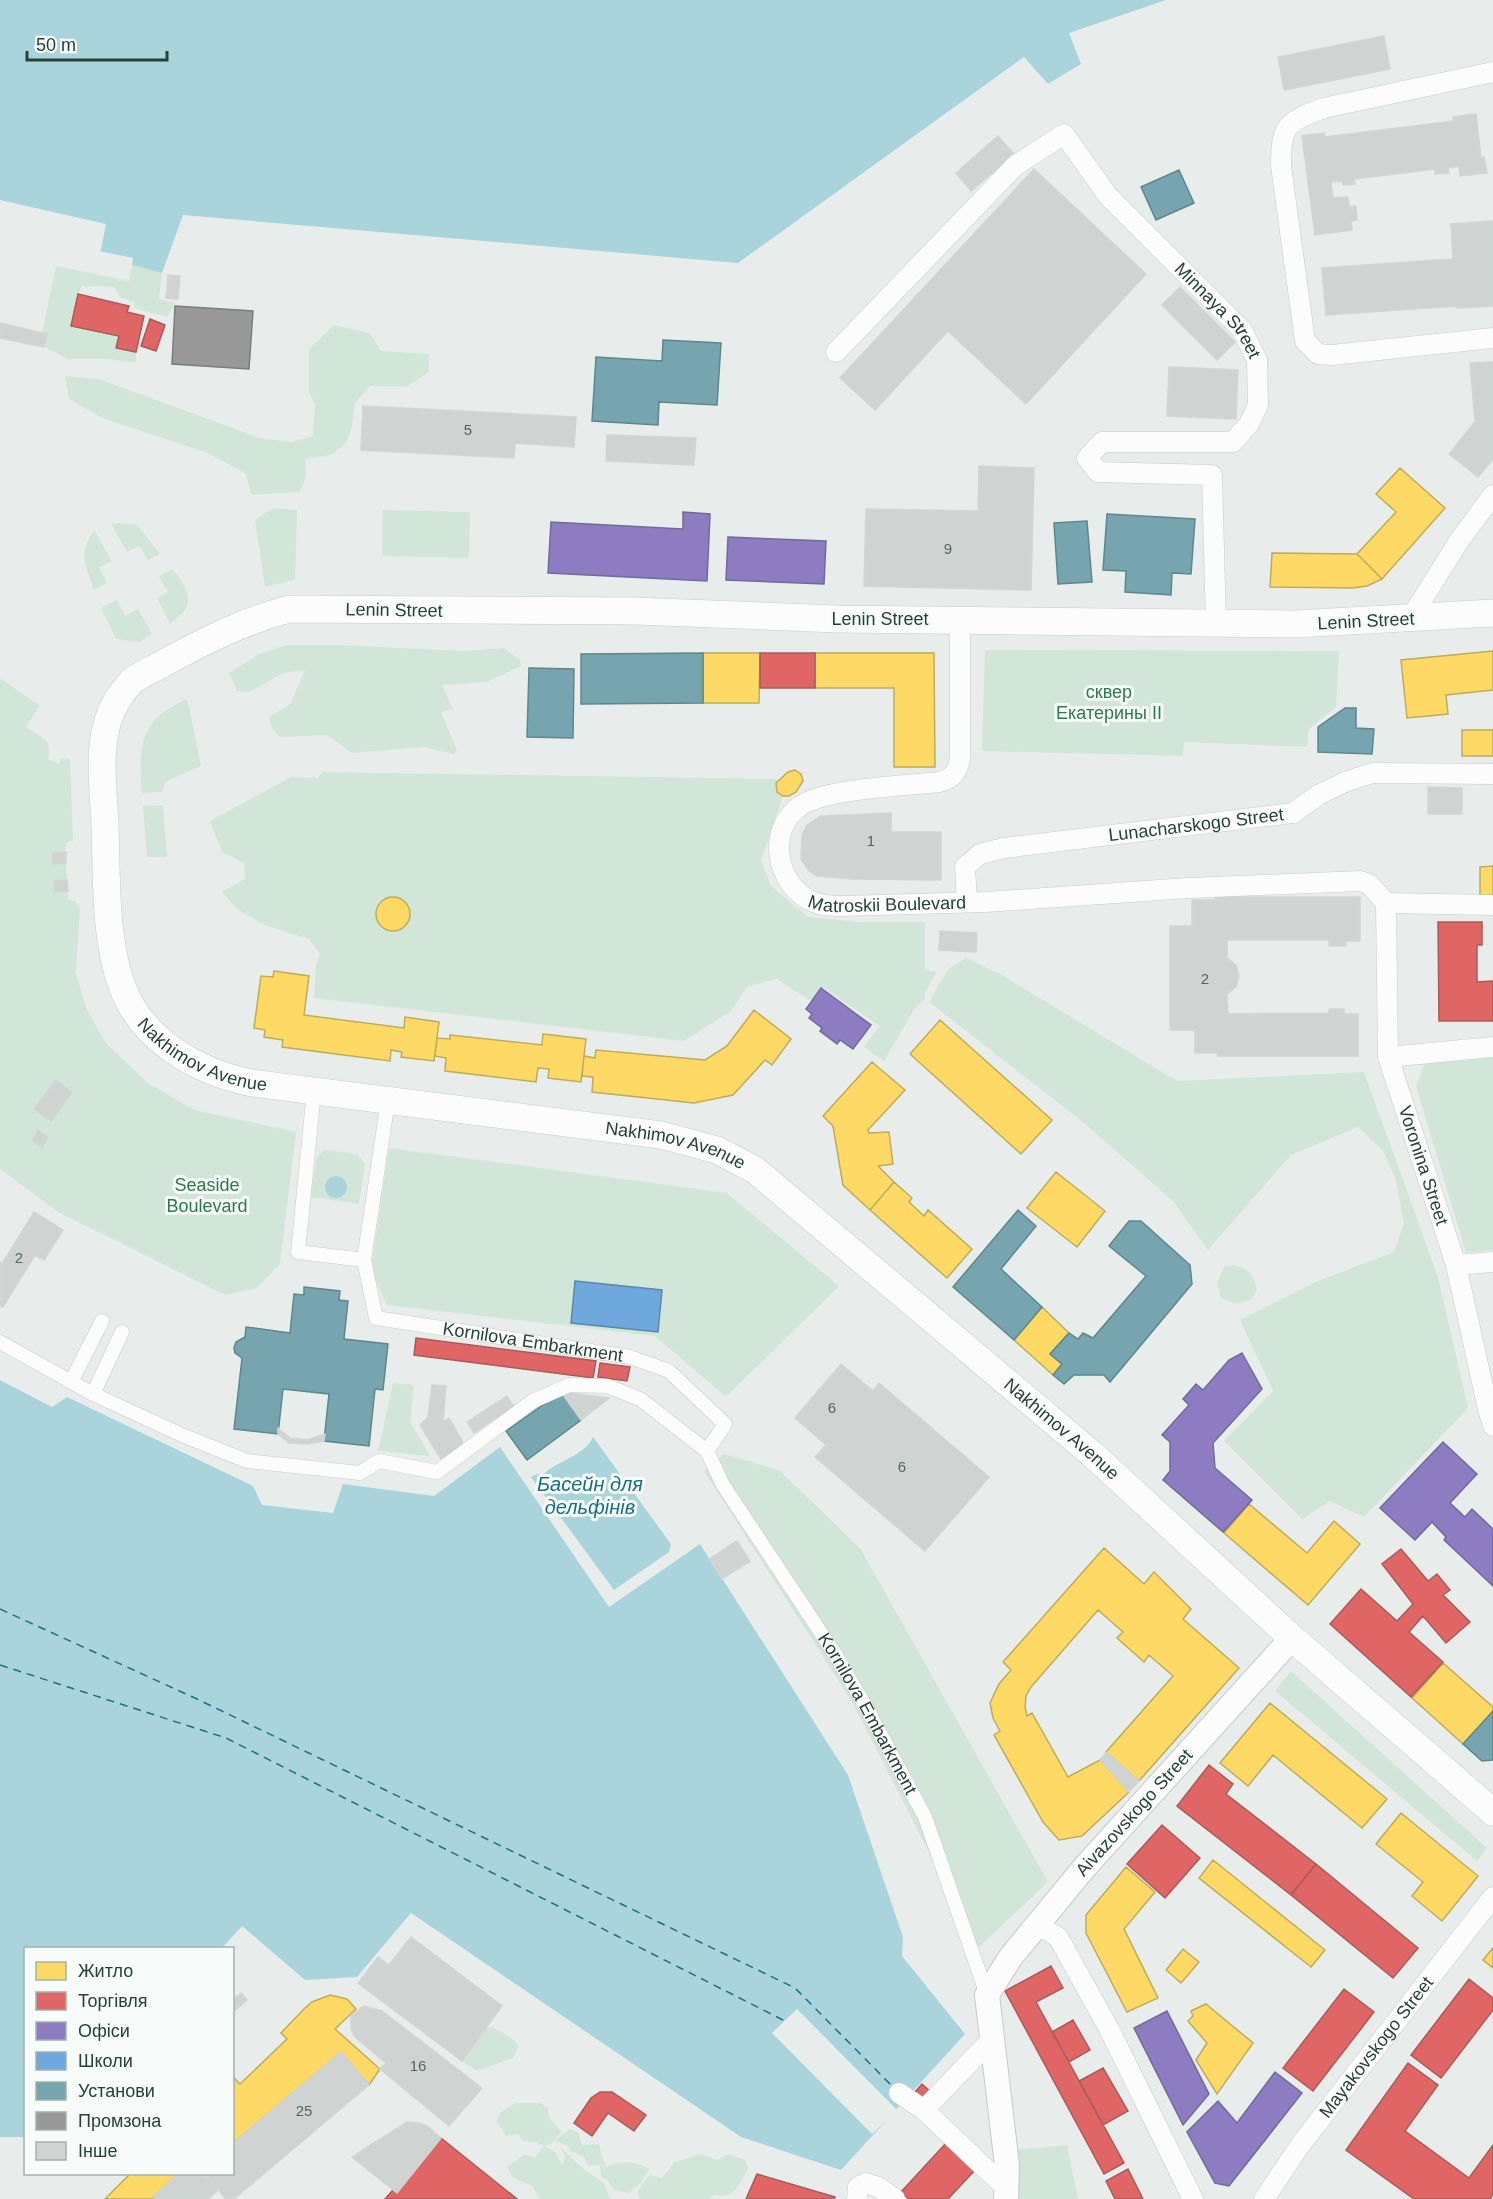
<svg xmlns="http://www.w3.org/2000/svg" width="1493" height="2199" font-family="Arial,sans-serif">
  <rect width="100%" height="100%" fill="#e8edeb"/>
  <path fill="#d1e6d8" d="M132,265L162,273L159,299L175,303L167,317L134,308L135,302L121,298L114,287L82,286L78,294L71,325L119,336L117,348L136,352V363L109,359H68L44,347L47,334L42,333L56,266L129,281Z
    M334,325L370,333L381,351L429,354V372L406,387L370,386L355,403L352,426L346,443L331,455L305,459L306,477L300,492L251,495L246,474L208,453L102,418L69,399L65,376L99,379L260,438L292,442L313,436L315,404L309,393V349Z
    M273,508L297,510L295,580L265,587L255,520Z
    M383,510L470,512L469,558L382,556Z
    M119,523L137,525L160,554L148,560L139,546L127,552L111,524Z
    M94,530L112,561L99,567L107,583L94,590C85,562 78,556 94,530Z
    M172,569C190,590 197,606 170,624L157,598L168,592L159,577Z
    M117,600L125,616L138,609L152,634L139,642L116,639L101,608Z
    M286,645H340L465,651L504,648L520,660L521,666L487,682L442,685L453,709L441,712L457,750L454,754L425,747L352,753L327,735L280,737L271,727L269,717L290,704L305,670L283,673L250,692L237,691L229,673L259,654Z
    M985,650L1339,651L1336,707L1309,729L1307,747L1184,742L1183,756L982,751Z
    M0,678L40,706L26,727C38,735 55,741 48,759L59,764L61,758L70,759L73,841H69L65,847L68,898L72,901H76L80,910L76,973L87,1010L106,1043L148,1083L194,1110L296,1132L280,1264L257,1288L225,1295L58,1212L0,1169Z
    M186,699L189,706L201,766L165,782L162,792L142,793C140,766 137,732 161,714C168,708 178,704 186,699Z
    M323,772L777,779L783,796L761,860L771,886L808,917L860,922H925V970L937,972L925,992V999L915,1008L884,1061L864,1047L880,1026L824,988L811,1001L777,979L748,986L730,1012L684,1041L314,998L316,965L320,954L309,939L264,925L237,909L222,892L245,879L244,863L222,852L210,821L291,777L318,778Z
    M163,805L167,857H147L143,806Z
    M966,958L1000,974L1177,1081L1364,1072L1438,1277L1468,1408L1364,1517L1330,1501L1302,1519L1224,1441L1273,1391L1240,1320L1318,1281L1394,1252L1404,1223L1395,1177L1383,1151L1358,1127L1291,1155L1208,1250L1173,1201L1084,1123L929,1002L948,969Z
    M1493,1056V1250L1466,1253L1416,1086L1425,1062Z
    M389,1148L727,1193L839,1286L726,1397L655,1336L387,1305L371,1270Z
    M325,1150L357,1154L365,1163L359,1204L311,1197L317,1156Z
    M1234,1265C1249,1269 1253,1274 1257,1289L1252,1299L1235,1304L1221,1298L1217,1282L1224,1267Z
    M393,1383L414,1385L410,1422L430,1456L378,1451Z
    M724,1454L779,1470L860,1548L1048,1882L978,1948L852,1702L704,1471Z
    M1291,1671L1487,1848L1477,1861L1275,1691Z
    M493,2027C503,2035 512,2035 519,2047L513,2058L483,2069L476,2070L462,2061L486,2028Z
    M515,2103H541L548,2109L550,2119L562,2132L551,2144L544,2146L555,2152L562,2164L566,2158L560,2147L585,2170L605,2184L608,2195L612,2199H540L532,2186L513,2178L507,2167L525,2154L535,2158L544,2146L536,2142L524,2141L517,2134L506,2136L496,2121L500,2113Z
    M570,2129L578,2132L582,2145L599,2144L602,2157L607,2167C622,2160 634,2161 649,2169L641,2183L628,2193L614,2190L608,2181L601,2177L600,2165L588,2166L584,2157L569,2150L568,2146L555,2141Z
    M1067,2145L1078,2199H1016V2150Z
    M701,2154L717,2160L729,2154L745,2160L748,2169C739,2185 735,2199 714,2195L707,2199H640L637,2192L649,2175L662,2178L675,2162Z"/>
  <path fill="#a9d4db" d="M0,0H1166L1069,33L1081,64L1048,84L1024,57L738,263L183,215L162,273L132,265L133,258L0,231Z
    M325 1187a11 11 0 1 1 22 0a11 11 0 1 1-22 0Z
    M0,1380L52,1407L67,1397L253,1486L262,1505L333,1513L343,1484L434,1496L500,1447L609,1607L700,1544L848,1775L903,1937L902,1956L965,2034L841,2170L741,2137L411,1913L357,1977L305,1980L242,1926L222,1948H26L25,2137H0Z
    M593,1437L671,1544L669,1552L614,1590L531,1477L539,1473L542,1476C556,1460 584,1457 593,1437Z"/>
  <path fill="#e8edeb" d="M0,200L106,224L100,254L0,234Z
    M797,2009L897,2110L872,2134L772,2033Z"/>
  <path fill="#ffd966" stroke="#bdac59" stroke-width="1.5" d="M1400,468L1445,508L1382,579L1357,554L1396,512L1376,494Z
    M1272,553L1357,554L1382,579L1367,586L1353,588L1270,587Z
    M1493,651V690L1446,695L1448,714L1407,718L1401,660Z
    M703,653H760L759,703H703Z
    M815,653H934L935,767H894V688H815Z
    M1462,730H1493V756H1462Z
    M795,770L801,774L803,781L796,792L789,796H783L777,792L776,783L788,772Z
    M1493,866V895H1480V867Z
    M376 914a17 17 0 1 1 34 0a17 17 0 1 1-34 0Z
    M274,971L309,976L304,1015L404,1028L405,1017L439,1022L434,1061L401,1057L402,1052L391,1050L390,1061L282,1047L283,1040L264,1037L265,1030L254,1028L261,976L273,977Z
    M754,1010L791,1039L772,1065L765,1060L733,1095L694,1103L592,1092L593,1077L582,1076L584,1056L595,1058L596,1050L705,1060L727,1046Z
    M940,1020L1052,1120L1021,1154L910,1054Z
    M543,1034L586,1039L581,1082L548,1078L549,1069L538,1068L536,1082L445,1071L446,1058L435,1056L437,1038L450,1039V1035L542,1045Z
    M872,1062L905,1090L868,1130L869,1133L889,1132L893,1164L878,1166L894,1182L870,1210L843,1185L833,1126L823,1116Z
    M1056,1172L1105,1211L1077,1247L1027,1208Z
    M894,1182L912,1198L909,1202L924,1216L928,1210L972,1249L947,1278L870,1210Z
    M1042,1307L1069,1333L1050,1354L1062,1364L1053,1375L1014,1340Z
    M1249,1504L1307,1553L1334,1521L1360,1544L1308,1605L1224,1533Z
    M1104,1548L1144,1584L1154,1572L1191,1609L1183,1619L1239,1668L1139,1781L1106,1752L1173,1676L1149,1655L1144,1662L1117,1638L1123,1632L1098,1610L1031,1687L1026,1696L1025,1707L1027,1716L1032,1713L1068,1777L1100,1760L1129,1792L1082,1836L1059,1840L1043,1822L994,1735L1000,1731L993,1718L990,1703L999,1684L1011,1670L1003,1662Z
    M1443,1663L1493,1707V1711L1463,1744L1412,1698Z
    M1270,1703L1387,1799L1362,1828L1273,1755L1248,1786L1220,1763Z
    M1401,1813L1478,1876L1442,1921L1412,1896L1423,1882L1376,1844Z
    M1213,1860L1325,1950L1311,1967L1199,1878Z
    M1126,1867L1155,1892L1124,1929L1158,1998L1127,2012L1086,1933V1915Z
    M1493,1948V1968L1483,1960Z
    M1183,1949L1199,1962L1181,1983L1166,1970Z
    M330,1995L347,1999L356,2009L335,2029L380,2069L369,2085L341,2052L232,2144V2079L234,2078L240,2084L287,2039L281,2033L304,2009L312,2002Z
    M1206,2004L1253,2043L1217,2094L1196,2060L1207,2043L1188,2021L1193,2016L1191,2011Z
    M130,2174H178L153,2197L156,2199H105Z"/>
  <path fill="#e06666" stroke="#a85b59" stroke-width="1.5" d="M78,294L129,306L127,312L144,316L136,352L116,348L119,336L71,326Z
    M150,319L165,325L156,351L141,346Z
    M760,653H815V688H760Z
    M1438,922H1482V945H1477V982L1493,981V1021H1439Z
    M416,1338L596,1361L593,1378L414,1355Z
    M600,1363L630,1367L627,1381L598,1377Z
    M1401,1549L1428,1581L1437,1574L1450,1590L1443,1595L1470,1622L1446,1643L1423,1616L1409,1632L1443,1662L1411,1697L1330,1624L1361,1589L1397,1621L1413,1604L1382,1564Z
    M1209,1765L1233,1784L1226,1794L1316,1864L1291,1895L1177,1806Z
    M1162,1825L1200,1858L1165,1898L1127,1864Z
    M1316,1864L1418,1948L1393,1978L1291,1895Z
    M1051,1966L1063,1988L1036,2002L1124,2163L1104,2174L1005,1991Z
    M1469,1979L1493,1998V2010L1441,2078L1411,2055Z
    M1344,1989L1374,2012L1313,2091L1283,2068Z
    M1073,2020L1090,2050L1069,2062L1052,2032Z
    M1408,2063L1438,2085L1405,2131L1469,2178L1493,2145V2194L1490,2199H1414L1346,2150Z
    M1103,2068L1128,2111L1103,2125L1079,2081Z
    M922,2084L935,2096L927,2104L915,2092Z
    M600,2092H612L646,2115L634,2131L608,2113L592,2136L574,2123L591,2098Z
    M441,2138L517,2199H385L393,2190L397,2193Z
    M947,2142L976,2169L948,2199H909L901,2192Z
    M1128,2169L1143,2199H1115L1106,2181Z
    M757,2174L835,2197L834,2199H746Z"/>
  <path fill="#8e7cc3" stroke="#6e6b9a" stroke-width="1.5" d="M683,512L710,514L707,581L548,573L551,522L683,529Z
    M728,537L826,541L824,584L726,580Z
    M821,988L871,1025L853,1049L840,1040L837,1044L820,1031L822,1028L809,1018L812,1014L806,1009Z
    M1242,1353L1262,1389L1213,1443L1215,1468L1252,1500L1223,1532L1163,1480L1170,1471V1442L1162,1435L1189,1405L1183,1399L1196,1384L1203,1390L1229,1360Z
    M1443,1442L1477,1474L1450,1503L1465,1517L1472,1509L1493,1529V1586L1444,1540L1446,1537L1432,1522L1415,1540L1380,1508Z
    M1167,2011L1209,2094L1183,2125L1134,2028Z
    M1275,2072L1302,2093L1229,2186L1215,2183L1187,2132L1218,2101L1237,2123Z"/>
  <path fill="#6fa8dc" stroke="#5889ab" stroke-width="1.5" d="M575,1281L662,1290L658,1332L571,1323Z"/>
  <path fill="#76a5af" stroke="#5d878c" stroke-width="1.5" d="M1179,170L1194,203L1156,220L1141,187Z
    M663,340L721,343L717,405L659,402L658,425L592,421L596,357L662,361Z
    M1107,514L1195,519L1191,574L1172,573L1171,595L1125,592L1126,571L1103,570Z
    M1087,521L1092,582L1058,584L1054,523Z
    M703,653V703L581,704V654Z
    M529,668L574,669L573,738L527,737Z
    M1345,708H1356V728L1374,729L1372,754L1318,752V727Z
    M1018,1210L1036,1226L1001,1269L1042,1307L1014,1340L953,1287Z
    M1129,1221H1141L1190,1265L1192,1284L1110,1382L1104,1375H1074L1064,1384L1053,1375L1062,1364L1050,1354L1069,1333L1078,1339L1083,1333L1093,1338L1146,1276L1109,1246Z
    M304,1287L340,1291L339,1300L348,1301L344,1339L388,1344L383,1390L375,1389L369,1446L324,1441L329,1394L283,1389L278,1434L234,1429L242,1358L235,1353L234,1348L236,1342L245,1337L246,1327L290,1333L294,1294L304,1295Z
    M561,1392L581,1420L527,1460L506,1431Z
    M1493,1711V1760L1482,1761L1463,1744Z"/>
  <path fill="#999" stroke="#767f7c" stroke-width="1.5" d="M175,306L253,311L249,369L172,364Z"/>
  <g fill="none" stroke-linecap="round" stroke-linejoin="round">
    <path stroke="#1c6f80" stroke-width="1.5" stroke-dasharray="8 6" stroke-linecap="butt" d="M0,1609L197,1699L795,1988L892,2086
      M0,1665L226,1738L785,2021"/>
  </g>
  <path fill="#cfd4d2" stroke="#d1d6d4" stroke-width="1.5" d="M1384,36L1390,69L1284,90L1278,57Z
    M1476,114L1481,158L1484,157L1487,173L1460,176L1459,166L1448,168L1449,173L1435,174V169L1354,179L1355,184L1343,185L1342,181L1331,182L1333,198L1348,197L1349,207L1356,206L1357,220L1351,221L1352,230L1315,235L1302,136L1324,133L1325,137L1454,121L1453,117Z
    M998,136L1014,154L971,191L956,173Z
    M1034,169L1146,274L1026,404L948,331L875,410L840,378Z
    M1493,221V306L1457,308V306L1326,315L1322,268L1453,259L1451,224Z
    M168,275L180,276L178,299L166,298Z
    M1180,287L1235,342L1217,360L1162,305Z
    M0,323L47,334L44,347L0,338Z
    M1493,362V459L1478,477L1449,454L1475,422L1470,363Z
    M1169,367L1238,370L1236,419L1167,416Z
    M363,406L576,417L574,447L515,443L514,458L361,450Z
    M607,435L696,438L694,465L606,461Z
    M979,466L1034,468L1031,590L864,586L866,509L978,511Z
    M1428,787L1462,788V814H1428Z
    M891,813V832H941V880L853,879L817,876L808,870L801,859L802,835L807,825L821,816Z
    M66,852V863L53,864L52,853Z
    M67,880L68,891L55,892L54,881Z
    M1215,897H1360V941H1346V946H1329V940H1227V958L1236,965L1239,976L1236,987L1227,994L1228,1014L1329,1013V1009H1344V1014H1358V1056H1218V1053H1195V1030H1170V926H1192V900H1215Z
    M940,931L977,933L976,952L939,950Z
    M56,1080L72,1093L51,1121L34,1109Z
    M38,1130L48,1137L42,1147L32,1140Z
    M34,1212L63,1230L44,1260L35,1255L3,1307L0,1306V1262L2,1264Z
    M841,1364L873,1391L879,1383L989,1477L925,1551L815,1457L826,1445L795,1418Z
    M432,1385L446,1386L443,1422L449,1418L465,1446L442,1461L420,1425L428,1417Z
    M561,1392L609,1398L581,1420Z
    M507,1396L516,1410L499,1422L496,1418L474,1433L467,1422Z
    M278,1428L290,1438L307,1440L325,1434L324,1441L307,1444L289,1443L278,1434Z
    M737,1541L750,1561L722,1579L709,1559Z
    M1106,1752L1139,1781L1129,1792L1100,1760Z
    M411,1937L502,2006L462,2061L358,1983L378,1957L389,1965Z
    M241,1993L247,2000L232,2013V2000Z
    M364,2006L382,2011L482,2088L449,2126L380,2069L386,2063L355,2037L351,2029V2015Z
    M341,2052L369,2085L234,2199H226L205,2174H232V2144Z
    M407,2122L418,2123L427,2126L441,2138L397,2193L352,2157Z
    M178,2174H202L218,2190L208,2199H156L153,2197Z"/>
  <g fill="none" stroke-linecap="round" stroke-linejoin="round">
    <defs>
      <g id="pedestrian">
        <path d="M314,1091L298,1252L364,1260L388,1100"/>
        <path id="s1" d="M364,1260L376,1318L630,1357L669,1371L725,1424L707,1451"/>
        <path id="s2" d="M0,1342L93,1394L182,1435L247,1461L360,1473L379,1461L437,1472L533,1401L569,1385L607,1386L640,1399L707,1451L723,1485L835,1654L866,1707L925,1817L987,1995"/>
        <path d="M71,1382L102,1321"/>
        <path d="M93,1394L122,1332"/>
      </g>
      <g id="minor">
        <path d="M1493,72L1324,108C1286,122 1281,125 1281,166L1305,341L1318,354L1332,355L1493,338"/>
        <path id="s3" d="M836,352L1016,165L1064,134L1108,196L1242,330L1257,360L1258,405L1249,424L1233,442H1102L1087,458L1098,472L1212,475L1216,624"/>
        <path id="s4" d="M960,619V759C958,772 952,779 939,782C905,786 827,788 800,806C766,830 776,884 811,901C821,906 832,906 842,906L986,902L1188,888L1360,881L1369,884L1386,903"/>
        <path d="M1410,619L1459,541L1493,495"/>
        <path id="s5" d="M967,902L965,867L980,854L1004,848L1293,813L1320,794L1345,782L1372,773L1493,774"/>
        <path id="s6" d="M1386,903L1388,1057L1456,1265L1488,1409L1493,1426"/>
        <path d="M1386,903L1493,905"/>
        <path d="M1388,1057L1493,1047"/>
        <path d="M1456,1265L1493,1262"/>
        <path d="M1036,1924L1058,1937L1109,2029L1193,2199"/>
        <path d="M899,2093L924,2110L1007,2189"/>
        <path d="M924,2110L992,2039"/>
        <path d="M857,2199L858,2187L866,2183L878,2187L895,2199"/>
        <path id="s7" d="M1264,2199L1301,2144L1493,1897"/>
      </g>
      <g id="tertiary">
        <path id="s8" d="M1006,2199L1007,2166L987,1995L1010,1958L1084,1868L1292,1638"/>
      </g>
      <g id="secondary">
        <path id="s9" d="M1493,613L1296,624L837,619L635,611L289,609C244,621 204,641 164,663C154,669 141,674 132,681C127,686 122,693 118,699C95,734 103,784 105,824C107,877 104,936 122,986C142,1041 198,1072 252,1083L661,1135L717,1150L755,1170L1092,1454L1292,1638L1493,1812"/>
      </g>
    </defs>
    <use href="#pedestrian" stroke="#c5cac8" stroke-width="15"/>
    <use href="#minor" stroke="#c5cac8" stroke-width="21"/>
    <use href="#tertiary" stroke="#c5cac8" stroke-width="26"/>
    <use href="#secondary" stroke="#c3cbc8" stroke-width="28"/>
    <use href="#pedestrian" stroke="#fcfcfc" stroke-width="14"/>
    <use href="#minor" stroke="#fcfcfc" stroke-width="20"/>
    <use href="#tertiary" stroke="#fcfcfc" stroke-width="24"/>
    <use href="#secondary" stroke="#fcfcfc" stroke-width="27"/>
  </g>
  <g text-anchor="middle" stroke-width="6" stroke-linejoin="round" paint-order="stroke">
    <g font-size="15" fill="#506761">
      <text x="468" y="435">5</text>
      <text x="948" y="554">9</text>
      <text x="871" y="846">1</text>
      <text x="1205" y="984">2</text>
      <text x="19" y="1263">2</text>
      <text x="832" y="1413">6</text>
      <text x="902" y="1472">6</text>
      <text x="418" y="2071">16</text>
      <text x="304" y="2116">25</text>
    </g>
    <g font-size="18" fill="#24423a" stroke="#f7fbf9">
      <text dy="6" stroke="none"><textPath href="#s3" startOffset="552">Minnaya Street</textPath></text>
      <text transform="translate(394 610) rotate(1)" y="6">Lenin Street</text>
      <text x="880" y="625">Lenin Street</text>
      <text transform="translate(1366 621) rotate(-3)" y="6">Lenin Street</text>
      <text dy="6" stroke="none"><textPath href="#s5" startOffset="273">Lunacharskogo Street</textPath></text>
      <text dy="6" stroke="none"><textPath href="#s4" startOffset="506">Matroskii Boulevard</textPath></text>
      <text dy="6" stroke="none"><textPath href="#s9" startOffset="1804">Nakhimov Avenue</textPath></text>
      <text dy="6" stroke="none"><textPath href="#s9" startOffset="2290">Nakhimov Avenue</textPath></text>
      <text dy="6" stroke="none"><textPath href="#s6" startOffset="268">Voronina Street</textPath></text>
      <text dy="6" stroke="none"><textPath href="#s1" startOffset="218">Kornilova Embarkment</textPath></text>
      <text dy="6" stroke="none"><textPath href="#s9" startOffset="2776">Nakhimov Avenue</textPath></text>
      <text dy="6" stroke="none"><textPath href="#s2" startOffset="1095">Kornilova Embarkment</textPath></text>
      <text dy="6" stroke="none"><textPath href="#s8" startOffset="440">Aivazovskogo Street</textPath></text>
      <text dy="6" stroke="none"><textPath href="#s7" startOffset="189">Mayakovskogo Street</textPath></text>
    </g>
    <g font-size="18" fill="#2d7a4b" stroke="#f7fbf9">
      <text x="1109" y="698">cквер<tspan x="1109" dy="21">Екатерины II</tspan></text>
      <text x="207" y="1191">Seaside<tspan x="207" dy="21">Boulevard</tspan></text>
    </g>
    <g font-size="20" font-style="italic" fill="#1c6f80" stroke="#f7fbf9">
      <text x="590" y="1491">Басейн для<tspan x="590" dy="23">дельфiнiв</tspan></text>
    </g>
  </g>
  <rect x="24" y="1947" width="210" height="228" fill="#f7fbf9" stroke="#a3b1ad" stroke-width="1.5"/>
  <rect x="36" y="1962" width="30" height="18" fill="#ffd966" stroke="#a3b1ad" stroke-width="1.5"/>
  <text x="78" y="1977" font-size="18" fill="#24423a">Житло</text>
  <rect x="36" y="1992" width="30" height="18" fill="#e06666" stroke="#a3b1ad" stroke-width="1.5"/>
  <text x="78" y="2007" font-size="18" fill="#24423a">Торгівля</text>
  <rect x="36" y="2022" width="30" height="18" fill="#8e7cc3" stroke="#a3b1ad" stroke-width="1.5"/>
  <text x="78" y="2037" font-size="18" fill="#24423a">Офіси</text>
  <rect x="36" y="2052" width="30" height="18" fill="#6fa8dc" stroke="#a3b1ad" stroke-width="1.5"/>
  <text x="78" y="2067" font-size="18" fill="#24423a">Школи</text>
  <rect x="36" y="2082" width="30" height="18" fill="#76a5af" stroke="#a3b1ad" stroke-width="1.5"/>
  <text x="78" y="2097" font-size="18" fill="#24423a">Установи</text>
  <rect x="36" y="2112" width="30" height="18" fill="#999999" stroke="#a3b1ad" stroke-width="1.5"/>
  <text x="78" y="2127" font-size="18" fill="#24423a">Промзона</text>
  <rect x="36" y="2142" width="30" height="18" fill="#cfd4d2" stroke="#a3b1ad" stroke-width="1.5"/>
  <text x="78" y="2157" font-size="18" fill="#24423a">Інше</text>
  <path d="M27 51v9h140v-9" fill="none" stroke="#24423a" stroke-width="3"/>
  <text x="36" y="51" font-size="18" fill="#24423a" stroke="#f7fbf9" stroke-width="4.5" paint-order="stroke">50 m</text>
</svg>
